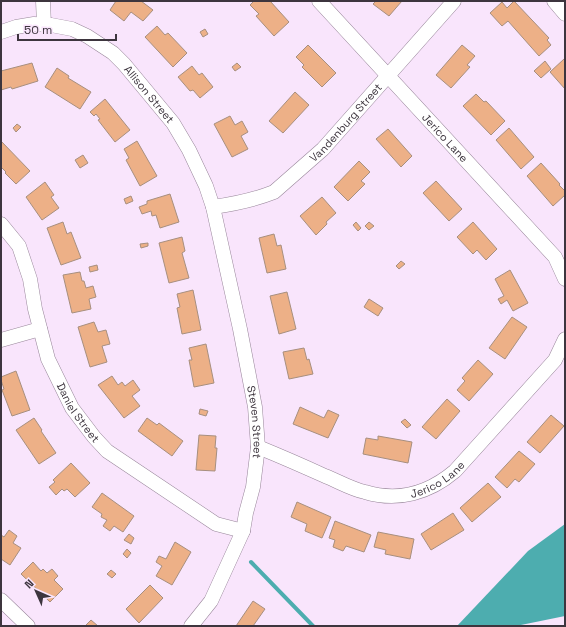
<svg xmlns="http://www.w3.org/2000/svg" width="566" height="627" font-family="'Space Grotesk',sans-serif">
  <rect width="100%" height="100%" fill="#f9e5fc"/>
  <path fill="#4dadaf" d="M565,524V616L516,626H457L528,551Z"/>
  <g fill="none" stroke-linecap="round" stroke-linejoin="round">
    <path stroke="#4dadaf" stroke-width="4" d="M251,562L313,626"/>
  </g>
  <path fill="#edb087" stroke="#a78f7f" d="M116,1H141L153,10L143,21L131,12L124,21L110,10Z
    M254,1H270L289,22L274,36L256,16L259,14L250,5Z
    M376,1H402L389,16L373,4Z
    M514,1L549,38L547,40L551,45L539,56L508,21L502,26L490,13L502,2L507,8Z
    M157,26L165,35L168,33L187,53L173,67L145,37Z
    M205,29L208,34L203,37L200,32Z
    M308,45L336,73L322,87L302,67L304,65L296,57Z
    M462,45L475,56L467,65L470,67L451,88L436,75Z
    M564,59L565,60V89L550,72Z
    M545,61L551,69L541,78L534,71Z
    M32,63L38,81L12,89L11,87L1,90V71Z
    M237,63L241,67L235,71L232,67Z
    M192,66L199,75L202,73L213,87L200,98L193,90L190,91L178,77Z
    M57,68L69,76L68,78L91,92L80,109L45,87Z
    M295,92L309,105L283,133L269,121Z
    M476,94L484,102L486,101L505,121L491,135L463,106Z
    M105,99L130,130L115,142L98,120L100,119L96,114L94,116L90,112Z
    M230,116L235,125L242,121L248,132L241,136L248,149L232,157L214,124Z
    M17,124L21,127L16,132L13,128Z
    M509,128L534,157L521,169L496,140Z
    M388,129L412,156L401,167L376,139Z
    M1,141L30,171L16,184L5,173L6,172L1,167Z
    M137,141L157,176L140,186L126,160L129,158L124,149Z
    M83,155L88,163L80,168L75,160Z
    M359,161L370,172L361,181L365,184L348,201L334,187Z
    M541,163L560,184L559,185L565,191V195L553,206L527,176Z
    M436,181L462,209L449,221L423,193Z
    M45,182L54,195L51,197L59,208L42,220L26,197Z
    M170,194L179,222L160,228L156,215L152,216L151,211L142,214L139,207L147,204V201Z
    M131,196L133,201L126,204L124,199Z
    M322,197L336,213L326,222L327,224L316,235L300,216Z
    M63,222L67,234L71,232L81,258L61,265L47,228Z
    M356,222L361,228L358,231L353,225Z
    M369,222L374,226L369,230L365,226Z
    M473,222L497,249L486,260L477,250L473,254L457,237Z
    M274,234L277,246L281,245L286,269L267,273L259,238Z
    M182,237L185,251L182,253L189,278L169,283L159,243Z
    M148,243V246L141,248L140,244Z
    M401,261L405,264L399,269L396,266Z
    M97,265L98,270L90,272L89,267Z
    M510,270L528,303L513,311L507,300L501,304L498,299L504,296L495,279Z
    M80,272L82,281H84L86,288L93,286L96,297L89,299L91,309L72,313L63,275Z
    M193,290L201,330L182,334L177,308L180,307L177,294Z
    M287,292L296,329L279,334L270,296Z
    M369,299L383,308L378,316L364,307Z
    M512,317L527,327L505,359L489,348Z
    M94,322L98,332L106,330L110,344L102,346L107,362L90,367L78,327Z
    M206,344L214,383L194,387L189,360H192L189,348Z
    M304,348L307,360L309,359L313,374L289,379L283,352Z
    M478,360L493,374L469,401L457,390L465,381L462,378Z
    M16,371L30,410L12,416L2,390L4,389L1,380V377Z
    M112,376L118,385L122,382L125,386L133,380L140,390L132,396L140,406L124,418L98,385Z
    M447,399L460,411L436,439L422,427Z
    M300,407L324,418L328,410L339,415L328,438L293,424Z
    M200,409L208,411L206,416L199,414Z
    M551,415L564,426L540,453L527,442Z
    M34,418L42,430L41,431L56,453L39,464L16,430Z
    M147,418L157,425L159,423L183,441L172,456L138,431Z
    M405,419L411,425L407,428L401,422Z
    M199,435L216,436L215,448H217L215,471L196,470Z
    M378,436L412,442L408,463L363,454L366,438L378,440Z
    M519,451L535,464L519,482L515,479L507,488L495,477Z
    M71,463L90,483L75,497L67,489L64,491L62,489L56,495L49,487L55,482L53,480Z
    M488,483L501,497L472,522L460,508Z
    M102,493L134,516L123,532L114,526L110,531L103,526L107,520L101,517L102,514L92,507Z
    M297,502L331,517L322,538L305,531L307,524L291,517Z
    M453,513L464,530L431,550L421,534Z
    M335,521L371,535L364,552L346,546L343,551L333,547L335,540L329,538Z
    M9,530L17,536L13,543L21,548L10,565L1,559V535L4,537Z
    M378,532L414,539L410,559L385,554L386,550L374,547Z
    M129,534L134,538L131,544L124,540Z
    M175,542L191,552L172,585L156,576L162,566L156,562L159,556L166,559Z
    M127,549L131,553L127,558L123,554Z
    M33,562L41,571L43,569L47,573L52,569L58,576L54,580L63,589L50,602L21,574Z
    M111,570L116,574L112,578L107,574Z
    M150,585L163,598L139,623L126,609Z
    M253,601L265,609L253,626H236Z
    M91,620L98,626H85Z"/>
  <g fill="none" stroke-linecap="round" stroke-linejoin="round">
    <defs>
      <g id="street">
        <path d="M43,1L44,25"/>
        <path id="s1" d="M319,1L555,257L565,279"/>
        <path d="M554,1L565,14"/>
        <path id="s2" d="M1,32L16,27L34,24L51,25L72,29L87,36L113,53L124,64L173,123L189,150L206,186L213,207L240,329L255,407L258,447L253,487L246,513L243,531L211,601L191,626"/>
        <path id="s3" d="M213,207C234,204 254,200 274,192L323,149L454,1"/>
        <path id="s4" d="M1,224L19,246L30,279L35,309L48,359L72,408L94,437L107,451L216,524L243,531"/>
        <path d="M1,340L40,329"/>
        <path id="s5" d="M258,447C280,456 303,466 325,476C338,481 351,489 365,492C398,502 429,493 455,471L555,360L565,339"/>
        <path d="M1,600L28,626"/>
      </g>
    </defs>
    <use href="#street" stroke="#98869a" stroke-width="15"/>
    <use href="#street" stroke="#fff" stroke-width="14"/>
  </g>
  <g text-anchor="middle" stroke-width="4" stroke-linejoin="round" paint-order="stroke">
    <g font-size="11" fill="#3d353e" stroke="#f9e5fc">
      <text dy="4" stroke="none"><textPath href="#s2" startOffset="175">Allison Street</textPath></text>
      <text dy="4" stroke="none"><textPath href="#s3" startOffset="163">Vandenburg Street</textPath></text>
      <text dy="4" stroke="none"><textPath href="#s1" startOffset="186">Jerico Lane</textPath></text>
      <text dy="4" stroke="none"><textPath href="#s4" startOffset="207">Daniel Street</textPath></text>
      <text dy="4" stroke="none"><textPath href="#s2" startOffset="525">Steven Street</textPath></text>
      <text dy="4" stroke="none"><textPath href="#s5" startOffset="193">Jerico Lane</textPath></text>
    </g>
  </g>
  <rect width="566" height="627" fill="none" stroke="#3d353e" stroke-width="4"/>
  <g transform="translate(36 591) rotate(315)" stroke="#f9e5fc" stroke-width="3" paint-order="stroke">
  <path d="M0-3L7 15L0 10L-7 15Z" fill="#3d353e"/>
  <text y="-6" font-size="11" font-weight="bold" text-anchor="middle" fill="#3d353e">N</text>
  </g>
  <path d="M18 34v6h98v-6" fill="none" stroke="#3d353e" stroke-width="2"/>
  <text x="24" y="34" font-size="12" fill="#3d353e" stroke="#f9e5fc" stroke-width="3" paint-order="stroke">50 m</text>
</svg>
